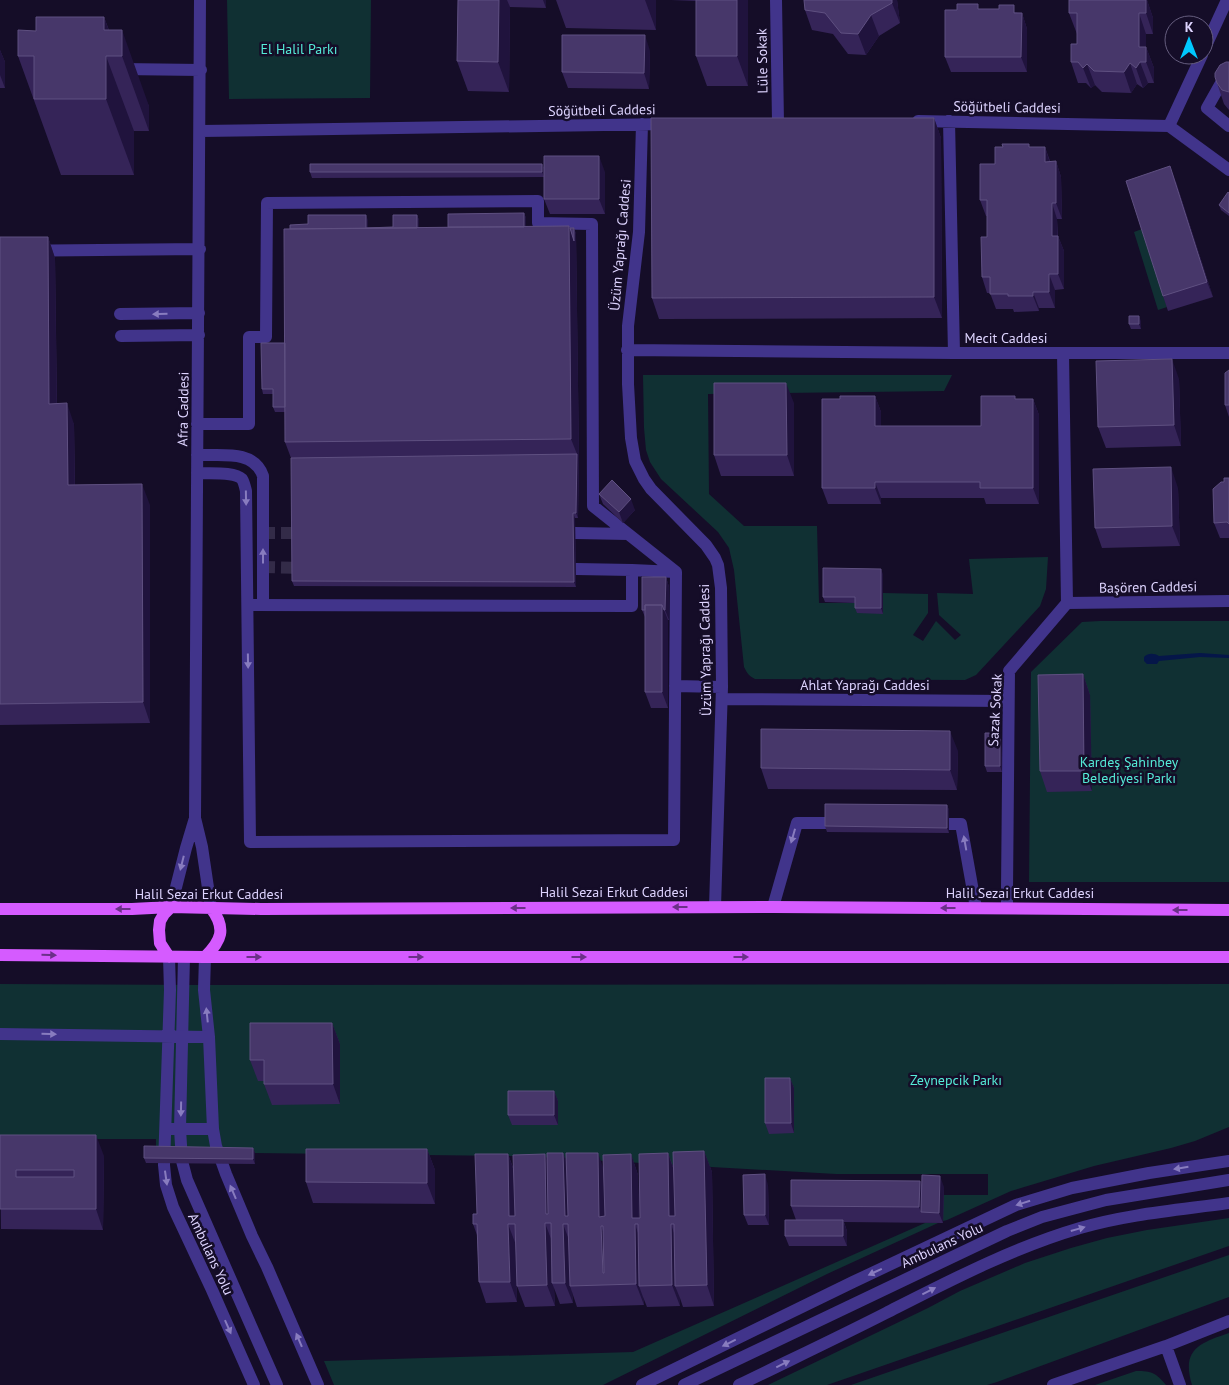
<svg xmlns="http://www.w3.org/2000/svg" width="1229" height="1385" font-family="'PT Sans',sans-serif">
  <rect width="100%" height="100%" fill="#150d28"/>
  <path fill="#103033" d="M227,0H371L370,98L229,99Z
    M1142,229L1167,307L1158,310L1134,232Z
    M643,375H952L944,391L708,394L709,494L744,526H817L819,603H857L883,614V593L928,594V613L913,635L923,641L936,621L955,640L961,635L939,615L937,593L973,594L969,559L1048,557L1046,589L1040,606L976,675L965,680L755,679C749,676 747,673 744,667L734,570L729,548L718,532L661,479L650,462L646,450L644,428Z
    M1100,621H1229V882H1029L1031,672L1082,622Z
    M0,984L204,985L1229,984V1127L1195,1141L1171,1148L1094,1166L1011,1191L947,1220L943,1221V1195H988V1174H836L519,1156L156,1152V1139H0Z
    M1229,1218V1246L827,1385H768L928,1308L960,1291L1025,1263L1071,1248L1107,1238L1147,1230Z
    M925,1223H938L827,1274L603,1385H334L324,1361L633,1352Z
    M1229,1255V1297L997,1382L987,1385H851Z
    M1229,1333V1385H1192C1181,1349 1200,1343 1229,1333Z
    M1136,1371C1152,1371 1156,1373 1166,1385H1095Z"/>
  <path fill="#051649" d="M1200,653L1229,655V658L1200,657L1159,661L1157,664H1147L1144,661V657C1148,653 1154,653 1159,656Z"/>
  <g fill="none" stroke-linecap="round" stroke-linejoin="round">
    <path stroke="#332b48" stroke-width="12" stroke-dasharray="12 6" stroke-linecap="butt" d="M263,533H308
      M263,567L308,568"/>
    <path stroke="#41348b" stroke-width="12" d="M200,0L195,818L202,847L211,908
      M776,0L778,122
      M1204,50L1227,0
      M121,69L201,70
      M1229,69L1207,108L1229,126
      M918,121L1169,126L1229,170
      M949,121L954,353H1229
      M642,124L639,232L628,326V384L631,438L635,461L644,479L651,489L706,545L715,558L718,565L721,588L722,687L715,907
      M1169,126L1202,55
      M201,131L668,124
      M0,251L200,249
      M120,314L199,313
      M121,336L199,335
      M627,350L954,353
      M197,455C220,456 254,449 263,476V605
      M197,473C208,474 234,471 242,479C244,482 245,487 246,491L250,842L674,840L676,572L593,506L592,224L538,223V201L267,203L266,337H249V424H197
      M575,533L628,534
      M576,569L632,570
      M1067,603L1229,601
      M248,605L632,606V570L676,572
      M675,686L722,687
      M722,699L1008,701
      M932,824H961L976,908
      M171,907L186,848L195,818
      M773,907L797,823H842
      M1007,908V890L1009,671L1067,603L1063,353
      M169,957L170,990L164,1165L166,1185L173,1207L212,1290L254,1385
      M184,957L180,1129L182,1161L187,1180L277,1385
      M205,957L204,990L209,1037L213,1129L216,1146L226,1174L252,1236L267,1267L318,1385
      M0,1034L209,1037
      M172,1129H213
      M1166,1346L1180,1385
      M642,1385L853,1282L1016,1205L1072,1188L1149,1173L1229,1161
      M684,1385L1007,1231L1042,1217L1106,1200L1229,1180
      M739,1385C788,1361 837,1338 886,1313C949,1281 1012,1248 1080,1228C1128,1214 1179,1210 1229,1203
      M1053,1385L1166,1346L1229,1321"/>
    <path stroke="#d55bff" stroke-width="12" d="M0,909H132L171,907L261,909L773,907L1229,910
      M0,955L205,957H1229
      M169,957L160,943L159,930L160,921L164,914L171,907
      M205,957C221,941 227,929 211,908"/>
  </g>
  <path fill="#352458" d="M458,0H546V8L510,7L509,92L468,91L457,61Z
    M556,0H656V30L566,28Z
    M671,0H748V86H707L696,56V1Z
    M897,0L900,23L879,36L866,55L848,54L833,34L812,30L805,10Z
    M1069,0H1147L1153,18V34H1146V47L1154,68V83H1148L1143,88L1137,84L1131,93L1102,92L1095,85L1091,88L1086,83H1078L1071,62L1077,44V34L1069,13Z
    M980,9L1022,13L1027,29V72H951L945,57Z
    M104,17L109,30L149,106V131H134V175H61L18,56L36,31Z
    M0,50L5,62V88H0Z
    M650,51L649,89L568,88L562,72Z
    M1229,62V110L1224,104L1217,83Z
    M934,118L941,138L942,318L659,319L652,298Z
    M1030,147H1045L1050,161H1056L1061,177L1062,219H1057L1058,236L1064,251V289L1055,290V308H1039V311L1014,312L1013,309H996L990,293H987L982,277L987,237V216H986L980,200L995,164Z
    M542,164L544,168L605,172V214H550L544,199V177L312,178L310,172Z
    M1176,182L1213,297L1168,311L1163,296Z
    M1229,193V216L1221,210L1219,205Z
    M524,213L526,218V226L574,228L576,234L579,459L578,518H575L576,587L294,586L292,581L291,458L285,442V412H275L273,407V394H263L262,389L285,343L290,229L308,224L368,220V228L393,227L417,215L419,220V228L448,227Z
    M0,237H48L55,258L57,404L74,424L75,485L150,505V723L0,725Z
    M1141,321V329H1131L1129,324Z
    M1229,370V417L1225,405Z
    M1179,379L1181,446L1106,448L1098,427Z
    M875,396L881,412V426H981L1017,399H1033L1039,415V504H986L984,498H881V504H828L822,488L840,399Z
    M794,403V476H721L714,455Z
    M1229,478V538H1220L1214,523Z
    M1178,488L1180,546L1102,548L1095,528Z
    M599,494L635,510L623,523L603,504Z
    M883,574V614L857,613L855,608V603L825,602L823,597Z
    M666,577L669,587V620H668V708H651L645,692V617L642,610Z
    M1083,674L1090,695L1092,791L1047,792L1040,771Z
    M1001,738L1002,772H987L985,766Z
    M958,751L957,790L768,789L761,768Z
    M947,805L949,810V833L827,832L825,826Z
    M332,1023L340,1044V1104L272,1105L264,1084V1081H258L250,1060Z
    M790,1078L794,1088V1133L769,1134L765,1123Z
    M554,1091L558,1101V1125H512L508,1115Z
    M0,1135L104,1156L103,1230L1,1229Z
    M253,1148L255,1153V1164L146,1163L144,1158Z
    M427,1149L435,1170V1204L313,1203L306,1182Z
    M704,1151L712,1172L714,1306L683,1307L680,1298V1306L647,1307L643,1297L644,1305L577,1307L572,1292L573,1303L560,1304L554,1288L555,1306L525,1307L517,1286L516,1245L517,1302L486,1303L479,1282L477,1235L473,1224L477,1214L508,1154L514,1170L547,1162L563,1153L566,1161L604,1169L631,1154L638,1175L639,1218H640L668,1153L674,1169Z
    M920,1181L922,1186L944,1187L943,1223L844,1222L847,1231V1246H789L785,1236L796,1220L791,1206Z
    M768,1185L769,1225H748L744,1215Z"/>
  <path fill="#20133d" d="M499,0H507L510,7L509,92L498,62Z
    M543,0H546V8Z
    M645,0H656V30Z
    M737,0H748V86L737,56Z
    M892,0H897L900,23L892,3Z
    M1146,0H1147L1153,18V34L1146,13Z
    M1022,13L1027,29V72L1021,57Z
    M1139,13L1146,34V62L1139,47Z
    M871,15L879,36L866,55L858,34Z
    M104,17L118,56L104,30Z
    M122,30L149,106V131L122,56Z
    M645,35L650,51L649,89L644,73Z
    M1146,47L1154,68V83L1146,62Z
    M0,50L5,62V88L0,75Z
    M106,56L134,131V175L106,99Z
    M1140,62L1148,83L1143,88L1136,68Z
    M1130,63L1137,84L1131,93L1124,72Z
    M1087,64L1095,85L1091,88L1083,68Z
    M934,118L941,138L942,318L934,297Z
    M1045,147L1050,163L1045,162Z
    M599,156L605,172V214L599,199Z
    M1056,161L1061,177L1062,219L1056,203Z
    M542,164L544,169V177L542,172Z
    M1170,166L1176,182L1213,297L1207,282Z
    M1052,203L1057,219L1058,251L1052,236Z
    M524,213L526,218V234L524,229Z
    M366,215L368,220V233L366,228Z
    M417,215L419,220V233L417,228Z
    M569,226L574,241V228L576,234L579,459L578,518L576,513L577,454L571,439Z
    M1058,236L1064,251V289L1058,274Z
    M48,237L55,258L57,424L49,404Z
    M1049,274L1055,290V308L1049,292Z
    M1033,292L1039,308V311L1033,296Z
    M1139,316L1141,321V329L1139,324Z
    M1172,359L1179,379L1181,446L1174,425Z
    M786,383L794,403V476L787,455Z
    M875,396L881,412V442L875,426Z
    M1033,399L1039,415V504L1033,488Z
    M67,403L74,424L75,506L68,485Z
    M1171,467L1178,488L1180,546L1172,526Z
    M875,482L881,498V504L875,488Z
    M142,484L150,505V723L143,702Z
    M631,499L635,510L623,523L619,512Z
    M573,513L575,518L576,587L574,582Z
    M881,569L883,574V614L881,608Z
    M666,577L669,587V620L665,610Z
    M662,605L668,620V708L662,692Z
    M1083,674L1090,695L1092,791L1084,771Z
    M950,731L958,751L957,790L950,770Z
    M1000,733L1001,738L1002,772L1000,766Z
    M947,805L949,810V833L947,828Z
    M332,1023L340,1044V1104L333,1084Z
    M790,1078L794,1088V1133L791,1123Z
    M554,1091L558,1101V1125L554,1115Z
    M96,1135L104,1156L103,1230L96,1209Z
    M253,1148L255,1153V1164L253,1159Z
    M427,1149L435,1170V1204L427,1183Z
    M704,1151L712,1172L714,1306L707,1285Z
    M563,1153L571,1174L572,1235L565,1216Z
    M598,1153L605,1173L607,1237L599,1217Z
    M668,1153L675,1174L677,1232L674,1224L669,1216Z
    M508,1154L515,1174V1224L509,1216Z
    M545,1154L552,1175L551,1223L546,1214Z
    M631,1154L638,1175L639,1227L638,1224H635L642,1245L639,1286L643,1297L644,1305L636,1284L632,1218Z
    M765,1174L768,1185L769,1225L765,1215Z
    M940,1176L944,1187L943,1223L939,1213Z
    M920,1181L926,1197L921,1212L919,1207Z
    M843,1220L847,1231V1246L843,1236Z
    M545,1223L553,1244L552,1283L554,1288L555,1306L547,1285Z
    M508,1224L516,1245L517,1302L510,1282Z
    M563,1224L571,1245L570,1286L572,1292L573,1303L565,1283Z
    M671,1224L678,1245L675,1286L680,1298V1306L672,1285Z
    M601,1226L609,1247L610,1285L603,1273Z"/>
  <path fill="#47376a" stroke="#5f5081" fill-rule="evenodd" d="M458,0H499L498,62L457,61Z
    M696,0H737V56H696Z
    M804,0H892V3L871,15L858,34L841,33L825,13L805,10Z
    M1069,0H1146V13H1139V47H1146V62H1140L1136,68L1130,63L1124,72L1094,71L1087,64L1083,68L1078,62H1071V44H1077V13H1069Z
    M957,4H978V9H999V5H1014V13H1022L1021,57H945V10H957Z
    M36,17H104V30H122V56H106V99H34V56H18V30L36,31Z
    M562,35H645L644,73L562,72Z
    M1226,62H1229V92L1222,90L1217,83L1215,77V73L1220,65Z
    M651,118H934V297L652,298Z
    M1002,144H1029V147H1045V162L1056,161V203H1052V236H1058V274H1049V292H1033V296H1008V294H990V277H982L981,237H987V200H980V164H995V147H1003Z
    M544,156H599V199H544Z
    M310,164H542V172H310Z
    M1170,166L1207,282L1163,296L1126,181Z
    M1228,192L1229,193V213L1219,205Z
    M524,213V227H448V214Z
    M308,215H366V228L393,227V215H417V228L290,229V225L308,224Z
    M569,226L571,439L285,442L284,229Z
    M570,228H574V241Z
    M0,237H48L49,404L67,403L68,485L142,484L143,702L0,704Z
    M1129,316H1139V324H1129Z
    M261,343H285V407H273V389H262Z
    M1172,359L1174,425L1098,427L1096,361Z
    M1229,370V405H1225V373Z
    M714,383H786L787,455H714Z
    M840,396H875V426H981V396H1015V399H1033V488H980V482H875V488H822V399H840Z
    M577,454L576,513H573L574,582L292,581L291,458Z
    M1171,467L1172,526L1095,528L1093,469Z
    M1224,478H1229V524L1227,522L1214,523L1213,489L1221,482H1224Z
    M612,480L631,499L619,512L599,494Z
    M823,568L881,569V608H855V597H823Z
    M642,577H666L665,610H664L662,605H645V610H642Z
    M645,605H662V692H645Z
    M1083,674L1084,771H1040L1038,675Z
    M761,729L950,731V770L761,768Z
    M985,733H1000V766H985Z
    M825,804L947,805V828L825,826Z
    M250,1023H332L333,1084H264V1060H250Z
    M765,1078H790L791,1123H765Z
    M508,1091H554V1115H508Z
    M0,1135H96V1209H0ZM16,1170H74V1177H16Z
    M144,1146L253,1148V1159L144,1158Z
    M306,1149H427V1183L306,1182Z
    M704,1151L707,1285L675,1286L674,1224H671L672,1285L639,1286L638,1224H635L636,1284L570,1286L568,1224H563L565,1283H552L551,1223H545L547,1285L517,1286L515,1224H508L510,1282H479L477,1224H473V1214H477L475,1154H508L509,1216H515L513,1155L545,1154L546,1214H548L547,1153H563L565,1216H568L566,1153H598L599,1217L605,1216L603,1155L631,1154L632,1218H640L639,1154L668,1153L669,1216H675L673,1152ZM601,1226H603L604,1273H603Z
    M765,1174V1215H744L743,1175Z
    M922,1175L940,1176L939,1213L921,1212Z
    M791,1180L920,1181L919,1207L791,1206Z
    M785,1220H843V1236H785Z"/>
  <defs><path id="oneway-solid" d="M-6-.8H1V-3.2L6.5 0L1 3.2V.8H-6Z" transform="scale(1.25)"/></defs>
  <g fill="#887cbf">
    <use href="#oneway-solid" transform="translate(160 314) rotate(179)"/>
    <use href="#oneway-solid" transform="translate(246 498) rotate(89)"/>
    <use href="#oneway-solid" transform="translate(263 556) rotate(-90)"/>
    <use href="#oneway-solid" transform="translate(248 661) rotate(89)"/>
    <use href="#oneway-solid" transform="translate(793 836) rotate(106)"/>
    <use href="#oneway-solid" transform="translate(965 843) rotate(-100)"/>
    <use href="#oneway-solid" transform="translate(182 863) rotate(104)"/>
    <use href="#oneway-solid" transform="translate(207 1015) rotate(-96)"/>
    <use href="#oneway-solid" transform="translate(49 1034) rotate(1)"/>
    <use href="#oneway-solid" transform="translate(181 1109) rotate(91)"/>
    <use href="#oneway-solid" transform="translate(1181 1168) rotate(171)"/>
    <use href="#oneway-solid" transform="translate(166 1178) rotate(82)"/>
    <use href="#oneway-solid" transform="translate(233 1192) rotate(-113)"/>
    <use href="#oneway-solid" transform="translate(1023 1203) rotate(162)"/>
    <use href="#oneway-solid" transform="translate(1078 1229) rotate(-16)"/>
    <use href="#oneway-solid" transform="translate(875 1272) rotate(155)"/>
    <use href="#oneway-solid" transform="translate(929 1291) rotate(-27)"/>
    <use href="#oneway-solid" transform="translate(228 1327) rotate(66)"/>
    <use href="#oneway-solid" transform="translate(299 1340) rotate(-113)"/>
    <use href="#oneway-solid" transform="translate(729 1343) rotate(154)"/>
    <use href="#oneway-solid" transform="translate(783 1364) rotate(-26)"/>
  </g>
  <g fill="#6b3089">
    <use href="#oneway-solid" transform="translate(680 907) rotate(180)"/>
    <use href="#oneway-solid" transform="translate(518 908) rotate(180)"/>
    <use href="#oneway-solid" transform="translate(948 908) rotate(-180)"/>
    <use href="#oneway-solid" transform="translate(123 909) rotate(180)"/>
    <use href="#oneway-solid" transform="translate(1180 910) rotate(-180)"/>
    <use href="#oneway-solid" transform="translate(49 955) rotate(1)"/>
    <use href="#oneway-solid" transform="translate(254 957)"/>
    <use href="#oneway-solid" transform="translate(416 957)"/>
    <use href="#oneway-solid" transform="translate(579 957)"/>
    <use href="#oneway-solid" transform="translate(741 957)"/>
  </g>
  <g text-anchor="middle" stroke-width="5" stroke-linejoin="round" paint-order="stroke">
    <g font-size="14" fill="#55ebd7" stroke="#150d28">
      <text x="299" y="54">El Halil Parkı</text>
      <text x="1129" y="767">Kardeş Şahinbey<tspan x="1129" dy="16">Belediyesi Parkı</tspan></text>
      <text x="956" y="1085">Zeynepcik Parkı</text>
    </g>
    <g font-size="14" fill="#ded4ff" stroke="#150d28">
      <text transform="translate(762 61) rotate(-91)" y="5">Lüle Sokak</text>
      <text transform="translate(1007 107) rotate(1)" y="5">Söğütbeli Caddesi</text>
      <text transform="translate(602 110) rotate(-1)" y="5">Söğütbeli Caddesi</text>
      <text transform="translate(620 245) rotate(-85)" y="5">Üzüm Yaprağı Caddesi</text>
      <text x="1006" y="343">Mecit Caddesi</text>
      <text transform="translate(183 409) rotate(-89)" y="5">Afra Caddesi</text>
      <text transform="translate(1148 587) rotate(-1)" y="5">Başören Caddesi</text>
      <text transform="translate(705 650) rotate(-91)" y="5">Üzüm Yaprağı Caddesi</text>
      <text x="865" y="690">Ahlat Yaprağı Caddesi</text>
      <text transform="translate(995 710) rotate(-87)" y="5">Sazak Sokak</text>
      <text x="614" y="897">Halil Sezai Erkut Caddesi</text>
      <text x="1020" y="898">Halil Sezai Erkut Caddesi</text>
      <text x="209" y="899">Halil Sezai Erkut Caddesi</text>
      <text transform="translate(942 1245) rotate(-25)" y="5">Ambulans Yolu</text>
      <text transform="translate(211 1254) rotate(65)" y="5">Ambulans Yolu</text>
    </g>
  </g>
  <g transform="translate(1189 40)"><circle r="24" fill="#150d28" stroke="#655d7e"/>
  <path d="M0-4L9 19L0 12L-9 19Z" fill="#00c8ff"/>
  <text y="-8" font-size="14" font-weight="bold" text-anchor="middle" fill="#ded4ff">K</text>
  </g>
</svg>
